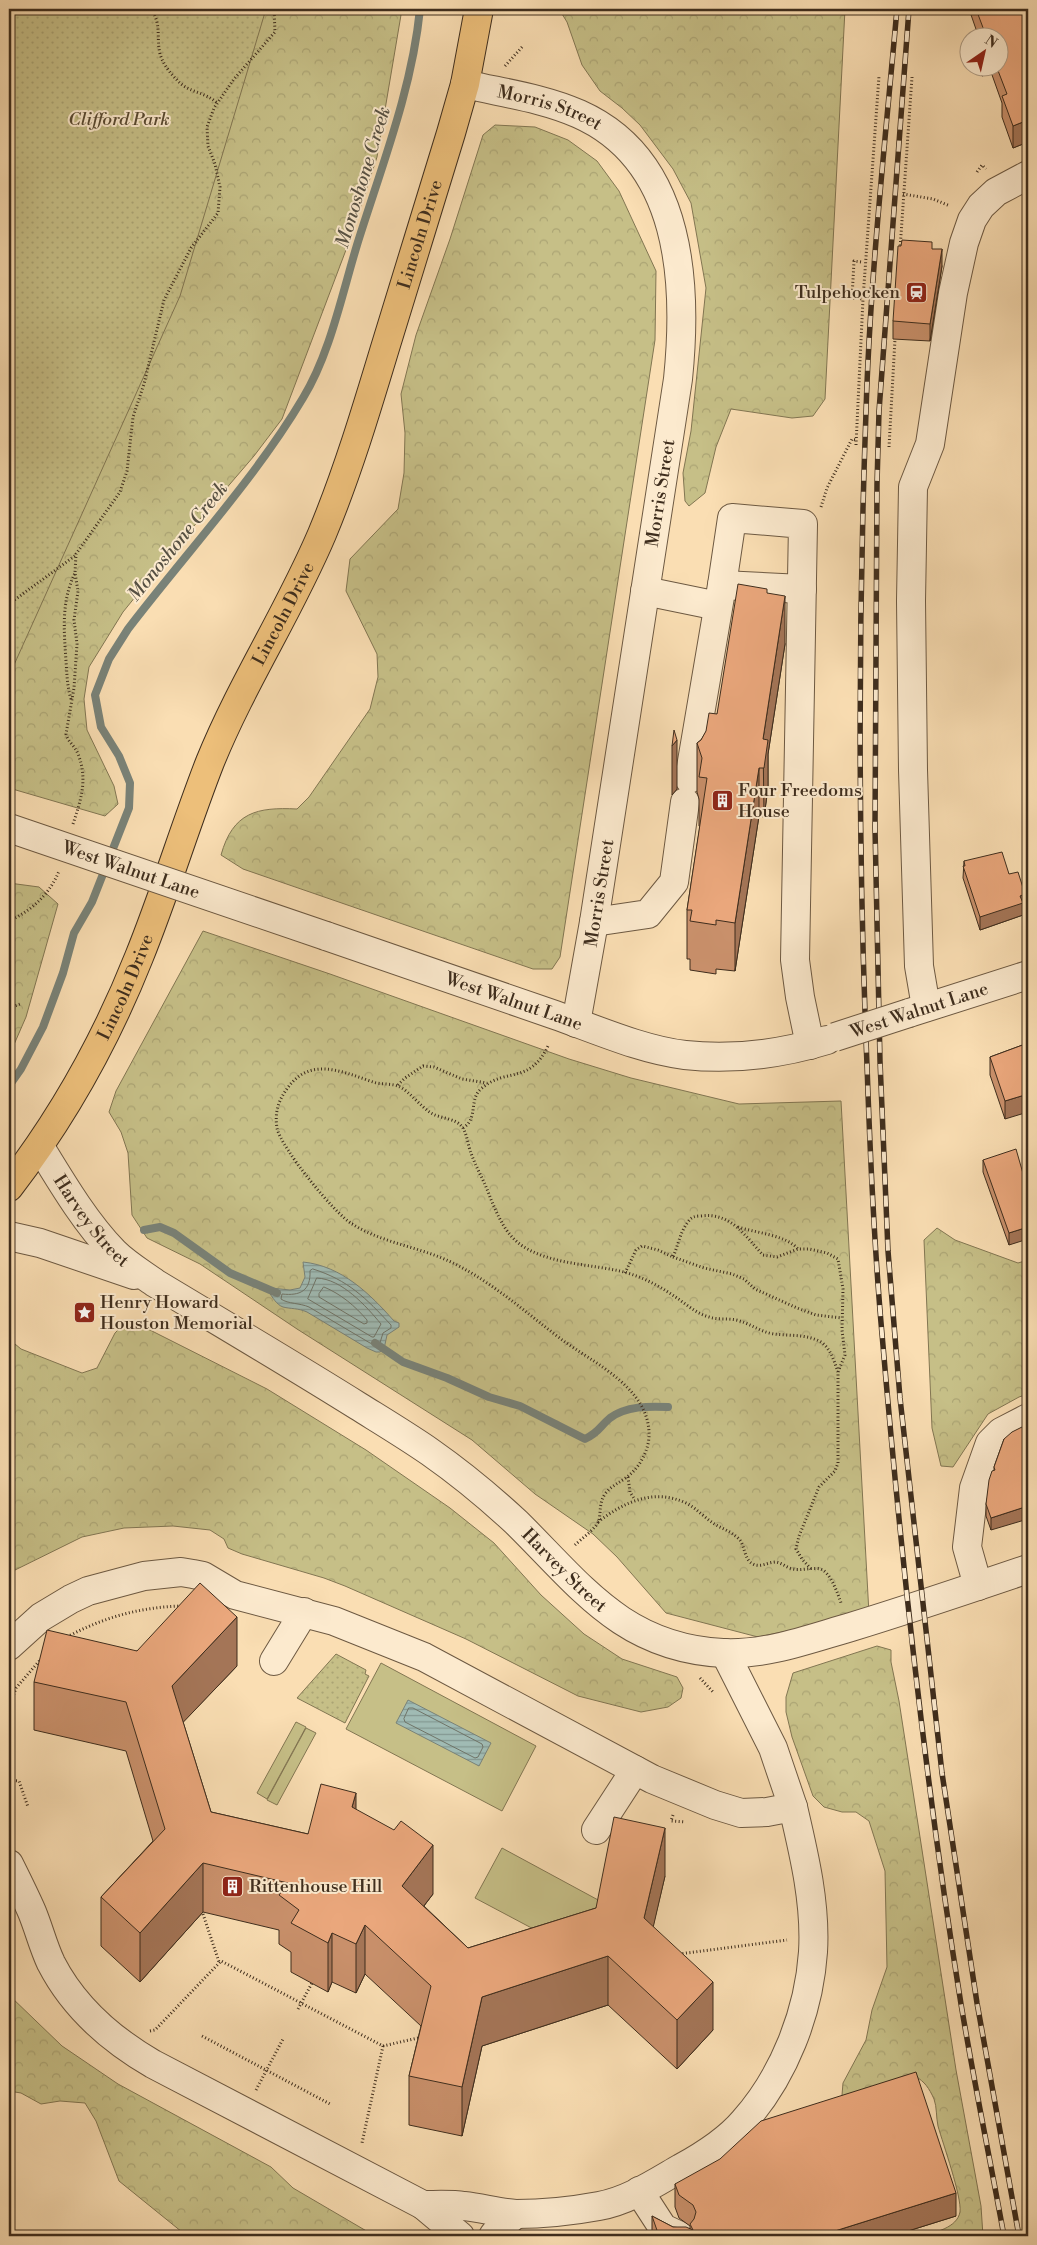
<svg xmlns="http://www.w3.org/2000/svg" width="1037" height="2245" font-family="'Libre Bodoni',serif">
  <defs>
    <pattern id="forest-crowns" width="20" height="18" patternUnits="userSpaceOnUse" patternTransform="scale(1.25)"><rect width="20" height="18" fill="#c6bf87"/><path d="M2 6a3 3 0 1 1 6 0M12 15a3 3 0 1 1 6 0" fill="none" stroke="#aba474"/></pattern>
    <pattern id="park-dots" width="8" height="8" patternUnits="userSpaceOnUse" patternTransform="scale(1.25)"><rect width="8" height="8" fill="#c6bf87"/><path d="M2 2h.1M6 6h.1" fill="none" stroke="#aba474" stroke-width="1.8" stroke-linecap="round"/></pattern>
    <pattern id="water-rules" width="6" height="5" patternUnits="userSpaceOnUse" patternTransform="scale(1.25)"><rect width="6" height="5" fill="#a0bbb4"/><path d="M0 2.5h6" fill="none" stroke="#849892"/></pattern>
  </defs>
  <rect width="100%" height="100%" fill="#fadeb3"/>
  <filter id="stains"><feTurbulence type="fractalNoise" baseFrequency=".004" numOctaves="4"/><feColorMatrix values="0 0 0 0 .2 0 0 0 0 .09 0 0 0 0 .02 0 0 0 .5 -.17"/></filter>
  <radialGradient id="worn" r=".72"><stop offset=".6" stop-color="#630" stop-opacity="0"/><stop offset="1" stop-color="#630" stop-opacity=".3"/></radialGradient>
  <path fill="#c6bf87" stroke="#827652" d="M381,1663L536,1746L502,1811L346,1729Z
    M296,1722L306,1727L267,1799L257,1793Z
    M306,1728L316,1733L277,1805L267,1800Z
    M502,1848L600,1901L573,1950L475,1898Z"/>
  <path fill="url(#forest-crowns)" stroke="#827652" d="M9,9H402L377,157L349,242L282,419L254,456L170,554L123,612L89,667L84,699L87,730L114,786L118,804L105,816L9,788Z
    M559,9H845L825,399L813,416L792,418L731,409L716,447L705,493L689,506L685,501L683,473L691,431L706,288L691,203L673,169L640,125L622,108L600,91L582,65L567,22Z
    M495,125L535,127L568,140L597,161L619,191L656,271L655,340L560,957L552,969H533L243,869L221,855C233,812 257,807 297,809L309,797L370,709L378,677L377,654L346,591L350,559L398,509L404,473L405,433L401,394L416,335L450,239L483,135Z
    M9,883L39,887L58,904L26,1017L9,1056Z
    M203,931L330,974L569,1059L631,1078L739,1104L841,1101L869,1614L758,1637L666,1613L617,1557L593,1534L535,1494L472,1440L297,1329L200,1264L147,1238L132,1215L128,1153L121,1132L109,1112L116,1091Z
    M937,1228L955,1240L1018,1263L1028,1260V1394L1019,1397L988,1414L953,1467L941,1466L932,1428L924,1240Z
    M125,1323L146,1328L267,1389L366,1450L450,1508L494,1543L541,1595L584,1634L622,1659L677,1677L683,1688L681,1698L668,1707L641,1712L578,1696L466,1639L345,1586L324,1578L242,1554L228,1548L224,1539L210,1530L173,1526L124,1528L82,1537L9,1573V1339L21,1349L82,1373L97,1368L115,1333Z
    M877,1646L891,1650V1662L899,1701L956,2070L981,2206L983,2236H923C935,2232 957,2228 960,2212C962,2197 943,2144 938,2126C936,2117 937,2107 934,2099C929,2088 925,2082 915,2076L848,2103L842,2095L843,2083L866,2040L872,2010L887,1967L885,1871L869,1821L856,1812H842L824,1807L813,1796L792,1737L786,1712V1697L793,1673Z
    M9,1995L62,2046L118,2084L271,2167L293,2188L375,2236H190L182,2232L119,2181L96,2121L85,2103L60,2101L41,2104L21,2093L9,2091Z"/>
  <path fill="url(#park-dots)" stroke="#827652" d="M9,9H266L180,296L9,676Z
    M336,1654L366,1670L365,1674L369,1676L345,1723L297,1698Z"/>
  <path fill="url(#water-rules)" stroke="#798278" d="M303,1262C342,1266 370,1294 394,1321L399,1323V1327L387,1335L384,1349L380,1352H376L367,1348L307,1312C298,1308 291,1309 283,1307C277,1305 272,1297 269,1292L271,1288L290,1290L300,1288L305,1277Z
    M408,1700L491,1743L479,1766L396,1723Z"/>
  <g fill="none" stroke-linecap="round" stroke-linejoin="round">
    <path stroke="#6f7468" stroke-width="1" d="M313,1269C348,1280 366,1298 391,1325V1328L383,1333L379,1346L370,1343L309,1307C300,1303 288,1304 281,1299L282,1294C300,1296 311,1291 310,1271Z
      M317,1278C342,1279 366,1306 381,1324L374,1337H372L308,1299Z
      M324,1287C341,1294 355,1306 367,1320V1323L364,1324L319,1297V1294Z
      M409,1708H413L482,1744L483,1747L478,1757L475,1758L405,1722L404,1719Z"/>
    <path stroke="#798278" stroke-width="8" d="M9,1086L21,1069L43,1027L63,973L74,933L92,902L129,808L130,783L119,756L101,727L95,695L109,659L128,629C186,553 255,479 303,398C330,354 342,294 357,245C381,168 412,90 420,9
      M144,1230L160,1227L174,1233L230,1273L277,1293
      M375,1343L403,1362L447,1378L489,1397L520,1406L585,1439C600,1432 599,1427 610,1418C626,1406 649,1406 668,1407"/>
    <defs>
      <g id="minor">
        <path id="s1" d="M465,84C503,93 543,98 579,114C682,160 688,282 678,379L594,922L576,1023"/>
        <path d="M722,585L802,589"/>
        <path d="M645,591L718,606"/>
        <path d="M689,779L722,585L732,518L803,524L795,960L800,997L810,1045"/>
        <path d="M594,922L648,914L674,882L685,802"/>
        <path id="s2" d="M326,936C402,962 478,989 555,1015C595,1029 642,1050 685,1055C733,1060 781,1054 827,1040"/>
        <path d="M926,1007L919,966L913,770L911,601L913,487L930,444L953,293L964,243L972,220L981,206L996,192L1028,175"/>
        <path d="M909,1013L1028,975"/>
        <path id="s3" d="M40,1147C62,1183 85,1222 114,1252C126,1264 141,1273 155,1283C223,1324 291,1364 358,1406C382,1421 407,1436 430,1452C460,1473 489,1497 516,1522C581,1586 623,1648 723,1653C767,1655 809,1639 851,1627C910,1609 969,1589 1028,1569"/>
        <path d="M9,1236L40,1243L134,1275"/>
        <path d="M978,1586L967,1547L974,1488L990,1443L1001,1432L1028,1418"/>
        <path d="M9,1646L41,1617L71,1599L88,1591L144,1576L181,1572L193,1574L203,1576L235,1595L334,1621L424,1657L652,1779L715,1805L741,1813L767,1812L793,1807C804,1854 816,1904 813,1952C809,2012 784,2076 744,2121C727,2141 703,2156 681,2168C655,2183 628,2201 599,2206C572,2211 544,2214 516,2214C499,2213 482,2208 464,2206C451,2204 436,2205 423,2205L153,2064C110,2039 74,2008 51,1963C43,1946 39,1929 32,1912C25,1896 17,1880 9,1864"/>
        <path d="M725,1653L773,1748L793,1807"/>
        <path d="M274,1661L304,1612"/>
        <path d="M596,1830L635,1770"/>
        <path d="M639,2191L663,2228L680,2236"/>
        <path d="M423,2205L460,2236"/>
        <path d="M493,2236L500,2227L516,2214"/>
      </g>
      <g id="major">
        <path id="s4" d="M9,1187C63,1117 106,1040 139,957C165,893 185,826 210,762C242,683 289,612 322,534C347,474 366,411 385,348C407,276 429,205 451,133L465,84L479,9"/>
      </g>
    </defs>
    <use href="#minor" stroke="#6d5942" stroke-width="30"/>
    <use href="#major" stroke="#3e2d1d" stroke-width="30"/>
    <path stroke="#3e2d1d" stroke-width="3" stroke-dasharray="1 2.5" stroke-linecap="butt" d="M151,9C162,25 156,37 160,54C163,64 170,73 177,80C188,93 204,91 217,103
      M505,66L523,46
      M977,172L982,165L986,169
      M903,194L933,199L950,206
      M900,249L912,77
      M861,262L854,261L852,298L863,299
      M856,445L863,299L879,76
      M889,447L895,339
      M821,507L827,488L852,439L856,440
      M9,604L76,555
      M71,699C67,686 67,674 66,661C64,630 61,602 75,573
      M73,824C81,800 88,779 78,754C75,746 68,742 66,734L74,688L77,644L74,620L78,591L75,573L76,554L120,492L127,471L133,417L144,384L164,300L191,248L218,213L220,187L215,164L208,146L207,127L214,108L234,79L275,32L274,9
      M9,921C31,911 50,894 59,871
      M9,1008L20,1004
      M398,1085L405,1078L423,1066L434,1067L462,1079L487,1083
      M463,1128C479,1118 468,1099 482,1088C507,1067 529,1085 548,1046
      M738,1227C756,1233 786,1235 798,1249
      M673,1257L704,1268L732,1274L744,1279L755,1289L797,1308L816,1315L842,1318
      M625,1273L636,1250L642,1246L658,1250L673,1257C678,1246 680,1232 688,1222C691,1217 695,1216 701,1216C731,1212 745,1236 763,1255L777,1257L798,1249H809L827,1253L838,1259L843,1289L842,1330L845,1355L838,1372V1463L835,1471L819,1487L799,1536L796,1549L802,1559L811,1569
      M628,1477L630,1492L635,1500
      M598,1522C624,1502 654,1488 686,1503C696,1508 704,1517 713,1523C722,1529 731,1531 739,1539C745,1545 744,1560 753,1564C760,1568 768,1562 776,1562C782,1563 787,1568 793,1569C802,1571 811,1567 820,1569C830,1571 838,1594 841,1603
      M575,1545C582,1538 596,1529 599,1520C601,1511 599,1503 605,1494C611,1486 619,1483 627,1477C639,1468 648,1452 649,1437C651,1388 593,1363 561,1339C525,1312 496,1285 455,1264C422,1247 384,1244 352,1224C334,1213 281,1148 277,1128C275,1116 277,1105 283,1095C306,1055 338,1070 373,1082C381,1085 393,1083 400,1087C411,1093 420,1106 431,1113C441,1119 456,1118 462,1127C467,1133 468,1146 471,1153C476,1168 485,1182 490,1197C498,1216 506,1236 524,1247C554,1265 591,1264 624,1272C642,1277 658,1285 674,1296C685,1303 695,1313 709,1317C717,1320 727,1318 736,1320C750,1323 760,1332 774,1334C790,1336 807,1334 821,1342C831,1349 834,1361 838,1372
      M67,1637C104,1617 141,1607 182,1606
      M700,1678L713,1692
      M9,1708L16,1688L41,1659
      M9,1780L19,1781L28,1807
      M673,1815L671,1821L685,1822
      M203,1914L219,1962
      M679,1954L787,1940
      M298,2009L312,1983
      M150,2031L155,2030L221,1961L383,2046L362,2143
      M202,2036L330,2104
      M383,2046L422,2037
      M256,2090L283,2039"/>
    <use href="#minor" stroke="#fceace" stroke-width="28"/>
    <use href="#major" stroke="#edbf7a" stroke-width="28"/>
    <defs>
      <path id="rail" d="M897,9C885,143 870,278 866,412C858,630 858,847 867,1065C870,1154 874,1244 882,1334C901,1558 925,1782 961,2004C974,2082 990,2159 1004,2236
        M909,9L879,411L877,484L875,828L880,1061L888,1251L900,1398L942,1773L977,2003L1019,2236"/>
    </defs>
    <use href="#rail" stroke="#3e2d1d" stroke-width="5.5"/>
    <use href="#rail" stroke="#fceace" stroke-width="4" stroke-dasharray="11" stroke-linecap="butt"/>
    <defs>
      <g id="minor-bridge">
        <path id="s5" d="M9,828L326,936"/>
        <path d="M835,1037L909,1013"/>
      </g>
    </defs>
    <use href="#minor-bridge" stroke="#6d5942" stroke-width="30" stroke-linecap="butt"/>
    <use href="#minor-bridge" stroke="#fceace" stroke-width="28"/>
  </g>
  <path fill="#c9906b" stroke="#3e2d1d" d="M969,9H1027L1028,13V142L1013,148L1002,117V103L991,72L982,76L979,68H1000V38H975V36L978,35Z
    M932,249L942,266L930,341L893,339V321Z
    M767,593L785,644L768,754V788L764,817L759,816L735,971L716,969V974L690,970V959H687V910L700,826H699V799L697,792V743L701,740L717,714Z
    M964,861L1009,874L1025,906L1023,907V915L980,930L963,878Z
    M1028,1043L1005,1119L990,1075V1057Z
    M983,1160L1028,1191L1009,1245L983,1172Z
    M1004,1439L991,1530L986,1516V1504L994,1470V1467Z
    M137,1651L237,1666L183,1722L211,1812L308,1834L356,1810L433,1894L424,1906L468,1948L596,1908L665,1876L653,1926L713,2030L677,2069L608,2005L482,2046L462,2136L409,2125V2076L421,2026L365,1974L356,1993L332,1982L328,1992L291,1972V1952L279,1944V1930L203,1912L140,1982L101,1946V1897L153,1841L126,1751L34,1730V1682Z
    M675,2184L956,2216L892,2236H652V2216L673,2227L690,2229V2226L679,2218L675,2207Z"/>
  <path fill="#a47557" stroke="#3e2d1d" d="M982,68H991V72L982,76Z
    M1028,120V142L1013,148V126Z
    M942,249V266L930,341V324Z
    M785,596V644L768,754V788L764,817L763,739Z
    M677,740V789L672,795V746Z
    M759,768V816L735,971V923Z
    M1025,894V906L1023,907V915L980,930V917L1020,896Z
    M1028,1094V1112L1005,1119V1101Z
    M1028,1227V1239L1009,1245V1233Z
    M1028,1506V1519L991,1530V1518Z
    M237,1617V1666L172,1734V1686Z
    M356,1793V1842L352,1807Z
    M665,1828V1876L644,1967V1918Z
    M433,1845V1894L402,1934V1886Z
    M203,1863V1912L140,1982V1933Z
    M365,1925V1974L356,1993V1944Z
    M332,1933V1982L328,1992V1943Z
    M608,1956V2005L482,2046L462,2136V2087L482,1997Z
    M713,1982V2030L677,2069V2020Z
    M956,2193V2216L892,2236H819Z"/>
  <path fill="#eaa77c" stroke="#3e2d1d" d="M976,9H1027L1028,13V120L1013,126L1002,96L1007,94L997,68H1000V38H976L975,36L985,33Z
    M902,240L932,242V249H942L930,324L893,321L898,246H901Z
    M738,584L767,589V593L785,596L763,739L768,740L764,768H759L735,923L716,920V925L690,921L692,910H687L707,778L699,777L702,758L697,743L701,740L706,731L709,713L717,714Z
    M674,730L677,740L672,746Z
    M1002,852L1009,874L1018,872L1025,894L1020,896L1023,903L980,917L963,866H965L964,861Z
    M1028,1043V1094L1005,1101L990,1057Z
    M1016,1149L1028,1191V1227L1009,1233L983,1160Z
    M1028,1424V1506L991,1518L986,1504L989,1480L992,1471L995,1470L994,1467L1004,1439L1012,1432Z
    M200,1583L237,1617L172,1686L211,1812L308,1834L321,1784L356,1793L352,1807L394,1830L401,1821L433,1845L402,1886L468,1948L596,1908L614,1817L665,1828L644,1918L713,1982L677,2020L608,1956L482,1997L462,2087L409,2076L431,1986L365,1925L356,1944L332,1933L328,1943L291,1923L299,1910L279,1895L288,1883L203,1863L140,1933L101,1897L165,1829L126,1702L34,1682L47,1630L137,1651Z
    M916,2072L956,2193L819,2236H659L652,2216L673,2227H686L693,2230L690,2224L694,2219L696,2212L693,2205L679,2195L675,2184L720,2159L761,2121Z"/>
  <defs>
    <symbol id="station-square" viewBox="-11 -11 22 22"><rect x="-9" y="-9" width="18" height="18" rx="4" fill="#8f2418" stroke="#fceace"/><path d="M-3-6H3Q5-6 5-4V2Q5 4 3 4L4.5 6H3L1.5 4h-3L-3 6H-4.5L-3 4Q-5 4-5 2V-4Q-5-6-3-6ZM-3.5-4v3h7v-3ZM-3.5 1v1.5H-2V1ZM2 1v1.5H3.5V1Z" fill="#fff"/></symbol>
    <symbol id="building-square" viewBox="-11 -11 22 22"><rect x="-9" y="-9" width="18" height="18" rx="4" fill="#8f2418" stroke="#fceace"/><path d="M-4-6H4V6H1V3H-1V6H-4ZM-2.5-4.3h1.7v1.8h-1.7ZM.8-4.3h1.7v1.8H.8ZM-2.5-1h1.7V.8h-1.7ZM.8-1h1.7V.8H.8Z" fill="#fff"/></symbol>
    <symbol id="sight-square" viewBox="-11 -11 22 22"><rect x="-9" y="-9" width="18" height="18" rx="4" fill="#8f2418" stroke="#fceace"/><path d="M0-6L1.8-2.2L6-1.7L2.9 1.2L3.7 5.4L0 3.3L-3.7 5.4L-2.9 1.2L-6-1.7L-1.8-2.2Z" fill="#fff"/></symbol>
  </defs>
  <g fill-rule="evenodd">
    <use href="#station-square" x="904" y="280" width="25" height="25"/>
    <use href="#building-square" x="710" y="788" width="25" height="25"/>
    <use href="#sight-square" x="72" y="1300" width="25" height="25"/>
    <use href="#building-square" x="220" y="1874" width="25" height="25"/>
  </g>
  <g text-anchor="middle" stroke-width="4" stroke-linejoin="round" paint-order="stroke">
    <g font-size="18" fill="#3e2d1d" stroke="#fceace">
      <text dy="6" stroke="none"><textPath href="#s1" startOffset="88">Morris Street</textPath></text>
      <text dy="6" stroke="none"><textPath href="#s4" startOffset="1042">Lincoln Drive</textPath></text>
      <text transform="translate(660 493) rotate(-81)" y="6">Morris Street</text>
      <text dy="6" stroke="none"><textPath href="#s4" startOffset="638">Lincoln Drive</textPath></text>
      <text dy="6" stroke="none"><textPath href="#s5" startOffset="129">West Walnut Lane</textPath></text>
      <text transform="translate(599 893) rotate(-81)" y="6">Morris Street</text>
      <text dy="6" stroke="none"><textPath href="#s4" startOffset="232">Lincoln Drive</textPath></text>
      <text dy="6" stroke="none"><textPath href="#s2" startOffset="199">West Walnut Lane</textPath></text>
      <text transform="translate(919 1010) rotate(-18)" y="6">West Walnut Lane</text>
      <text dy="6" stroke="none"><textPath href="#s3" startOffset="90">Harvey Street</textPath></text>
      <text dy="6" stroke="none"><textPath href="#s3" startOffset="682">Harvey Street</textPath></text>
    </g>
    <g font-size="18" font-style="italic" fill="#594a32" stroke="#fceace">
      <text x="119" y="125">Clifford Park</text>
    </g>
    <g font-size="18" fill="#3e2d1d" stroke="#fceace" text-anchor="start">
      <text x="900" y="298" text-anchor="end">Tulpehocken</text>
      <text x="738" y="796">Four Freedoms<tspan x="738" dy="21">House</tspan></text>
      <text x="100" y="1308">Henry Howard<tspan x="100" dy="21">Houston Memorial</tspan></text>
      <text x="249" y="1892">Rittenhouse Hill</text>
    </g>
    <g font-size="19" font-style="italic" fill="#565043" stroke="#fceace">
      <text transform="translate(362 177) rotate(-73)" y="7">Monoshone Creek</text>
      <text transform="translate(177 541) rotate(-51)" y="7">Monoshone Creek</text>
    </g>
  </g>
  <rect width="1037" height="2245" fill="none" stroke="#fadeb3" stroke-width="30"/>
  <rect x="10" y="10" width="1017" height="2225" fill="none" stroke="#3e2d1d" stroke-width="2.5"/>
  <rect x="15" y="15" width="1007" height="2215" fill="none" stroke="#3e2d1d"/>
  <g transform="translate(984 52) rotate(34)"><circle r="24" fill="#fceace" stroke="#b09e87"/>
  <path d="M0-4L9 19L0 12L-9 19Z" fill="#8f2418"/>
  <text y="-8" font-size="14" font-weight="bold" text-anchor="middle" fill="#3e2d1d">N</text>
  </g>
  <rect width="100%" height="100%" filter="url(#stains)"/>
  <rect width="100%" height="100%" fill="url(#worn)"/>
</svg>
